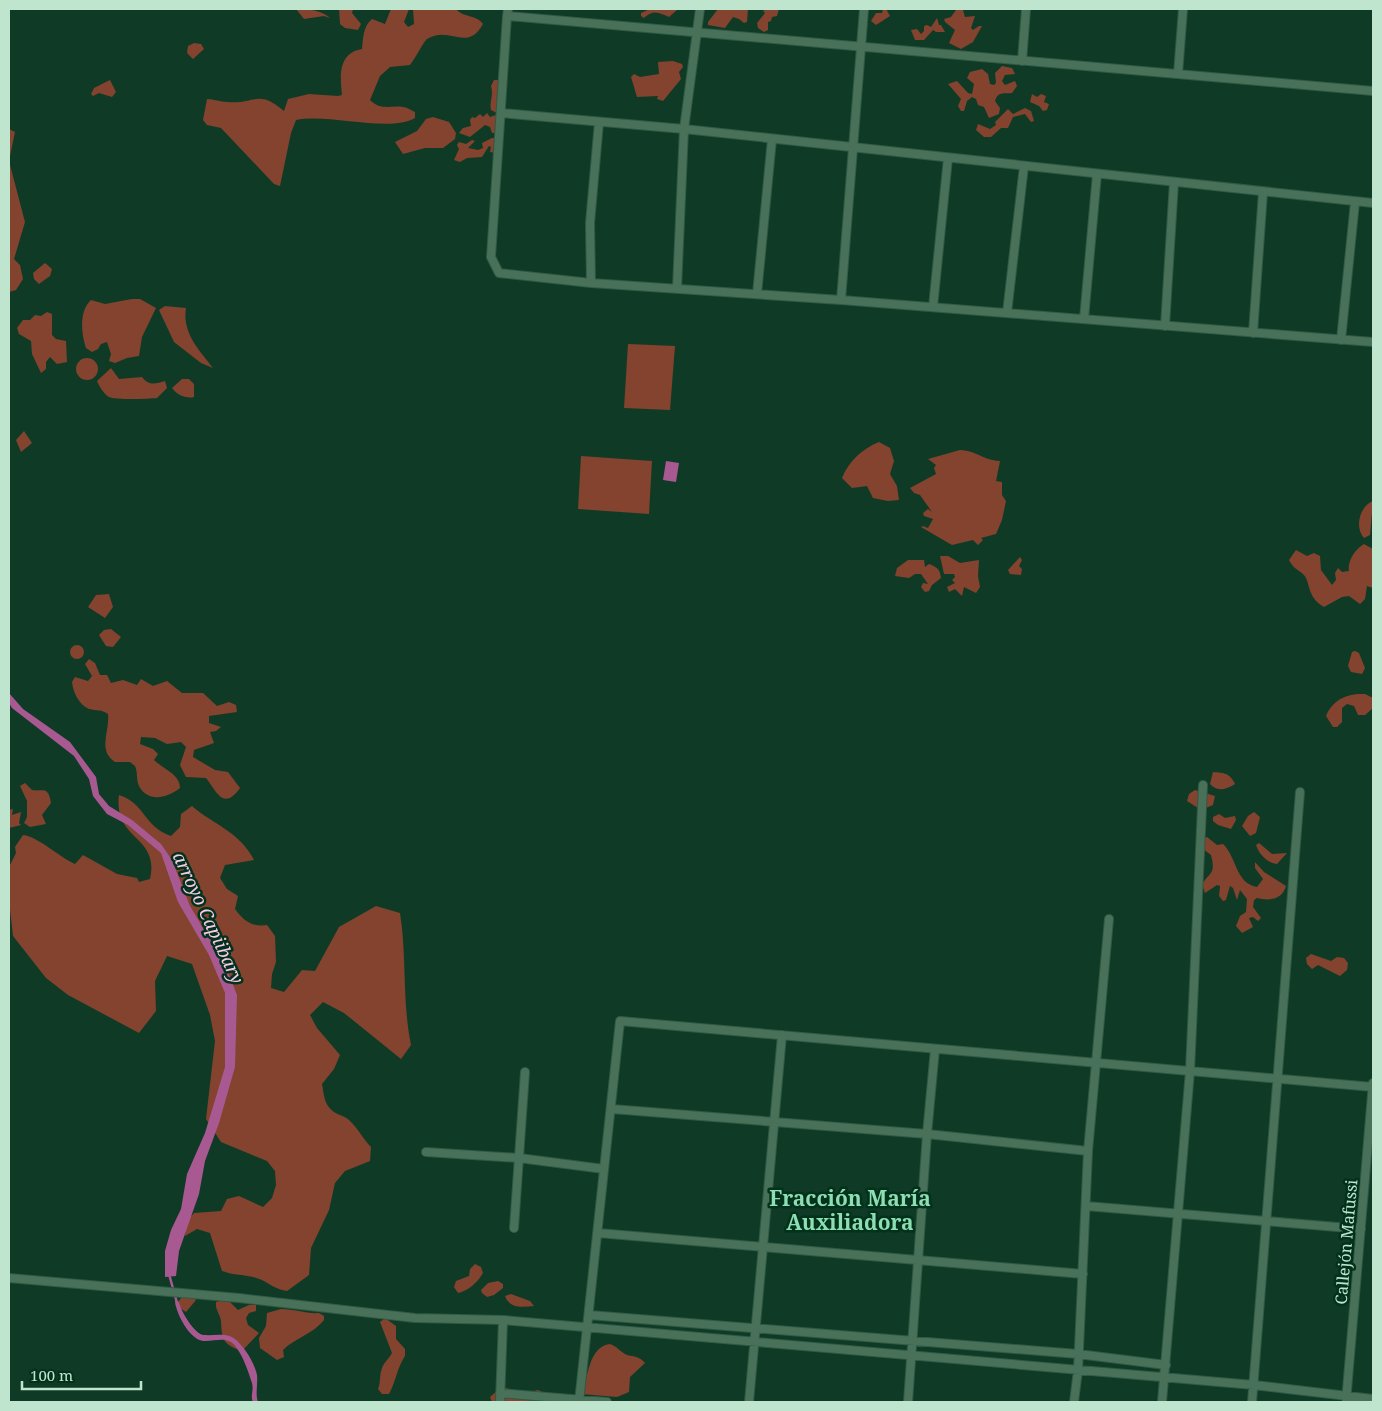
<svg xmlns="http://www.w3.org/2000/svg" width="1382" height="1411" font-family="'Noto Serif',serif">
  <rect width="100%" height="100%" fill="#0f3b26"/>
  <path fill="#83432e" d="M296,9C309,9 321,10 330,18L324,16L304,19Z
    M339,9H353L352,13L361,24L358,30L345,28L340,24Z
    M391,9H409L404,22L408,27L414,24L413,9H456C463,18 476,14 483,24C467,53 450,25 427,39C424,41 415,59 410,65L390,67L380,76L370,100C381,111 390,105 403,107C406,107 411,110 415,112V118C389,133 329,113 296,120L291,133L280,186L274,184L221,128L207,125L203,120L207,99C214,99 220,102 227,102C255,105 257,88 284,111L288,99L309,94L338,96L342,95C340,76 338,53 362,49C363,39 363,26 372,19L385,24Z
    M650,9H676L677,10L669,17C659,13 654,9 644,18L641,16V13Z
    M718,9H748L747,22L744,23L739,19L733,17L725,28L708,25V22Z
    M767,9H779L777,16L772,17L771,21L768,22V30L764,32L758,28L757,23L765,13L763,11Z
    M883,9H886L890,16L876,25L871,21L876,13H882Z
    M960,9L963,10L965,17L975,16L971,28L973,30L979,26H982L973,42L961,49L949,43L955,30L945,22L944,19L951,17L956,10Z
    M937,18L939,25H941L945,32H936L933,30L924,40H915L911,30L917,29L921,34L924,31V26L927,25L931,27Z
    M194,43L201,44L204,49L193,59L187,53L188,46Z
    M673,61L682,64L683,67L679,72L681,79L663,101L657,99L658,96L637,97L631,77L634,74L640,77L659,74L658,62Z
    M1002,66L1012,68L1015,74L1005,75L1002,81L1005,85L1015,81L1017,86L1012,93C1004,94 998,91 995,101L1000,108L999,114L989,118L984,107L978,105L976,99L972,97L967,101L964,111H961L958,106L961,99L948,84L957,81L968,93L972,94L974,84L967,78L970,72L982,69L988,74L990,84L994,85L996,83L995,73Z
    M110,80L116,92L112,97L99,93L93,96L91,94L94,88Z
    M494,80H499L497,113L491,110C489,102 494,95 491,86Z
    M1032,94L1037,97L1041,94L1046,96L1044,102L1049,104L1047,110L1043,111L1039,106L1030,102Z
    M1025,108L1031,111L1034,121L1031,122L1025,114L1013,117L1008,128H1001L991,137H984L976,130L978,124L990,129L996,125L995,122L1008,109L1013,114Z
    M487,113L490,117L496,115L498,118L496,133H492L490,127L485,125L470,137L459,133L463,128L471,126L470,120L472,117L475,118L480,114L483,117Z
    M433,117L449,122L456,133L455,139L443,148H425L403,154L395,142L417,131L426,119Z
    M9,129L15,132L9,161L25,222L14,259L20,265L23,279L16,290L9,292Z
    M492,138H496L497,144L494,145L495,153L490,152L491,147L489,146L482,157L467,158L460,162L454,160L459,149L457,145L459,142L466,144L472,140L475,141L468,148L478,150L483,148L482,143Z
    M45,263L52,269L50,276L39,284L34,279L33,273Z
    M132,299H140L156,308L142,337L139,356L127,358L115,363L109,361L111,354L107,342L101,344L98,349L92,352L86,348C81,333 79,311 91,300L105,304Z
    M165,306L186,308C182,333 199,350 213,368L201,363L174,342L159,310Z
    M47,312L52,314V335L56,339L66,341L67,362L57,364L50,357L46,362V369L41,373L32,354L31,341L19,334L17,328L23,320H30L35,315L41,316Z
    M628,344L675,346L670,410L624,408Z
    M76 369a11 11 0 1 1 22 0a11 11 0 1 1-22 0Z
    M111,368L119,379L142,377C149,386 155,384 165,381L167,388L157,398C149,399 115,400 109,397C104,394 99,386 97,381Z
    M182,379H189L194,384V397C186,399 177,395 172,388Z
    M24,431L32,443L21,452L16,440Z
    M879,442L890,448L894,461L890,474L897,486L899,500L888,501L873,498L867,486L852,488L842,478C849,461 862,449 879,442Z
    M960,450C978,451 982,460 1000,461L996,481L1002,482V495L1006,501L1002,520L996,534L981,538L983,540L978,545L973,540L952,545L921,527L923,526L928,528L933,519L924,516L923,513L928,509L932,512L920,495L914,493L910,488L936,474L934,468L936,465L928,459Z
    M581,456L652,461L649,514L578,509Z
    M1373,501L1370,535L1364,538C1354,527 1360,506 1373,501Z
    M1364,544L1373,549V588L1367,586L1365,599L1360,604L1349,596L1342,597L1324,607C1306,597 1311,581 1303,574C1297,569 1293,568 1289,560L1296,550L1307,556L1314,553L1320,556L1321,570L1332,585L1336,580L1335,573L1338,568L1342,572L1349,571C1347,562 1355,549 1364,544Z
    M940,556H948L960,563L979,560L978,576L980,587L976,593L964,587L962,596L955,589L949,592L947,587L955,583L952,580L955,577L954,574H944Z
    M1020,557L1022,560L1019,566L1022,569L1021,575L1010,574L1008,570Z
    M908,560H924L925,567L929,564C937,567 940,569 941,578L932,585L929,591L925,592L921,587L923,583L928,584L921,574H915L909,578L895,576L897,568Z
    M109,594L113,607L105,618L88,607L96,595Z
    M111,629L121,637L113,647L106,646L99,635L104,630Z
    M70 652a7 7 0 1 1 14 0a7 7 0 1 1-14 0Z
    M1355,651L1359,653L1365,668L1362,674L1351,672L1348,666L1352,652Z
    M89,659L95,663L100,675H107L111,683L123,680L137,685L141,679L153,686L167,681L182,693H203L217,706L229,702L236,705L237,712L209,716V723L221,727L216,731L210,732L214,743L194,750L193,757L215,770L228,772L240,788C223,812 216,790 206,778L186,777L180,765L186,747L181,742L167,744L155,738L141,737L140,744L153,749L158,754L154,760C163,769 180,774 180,788C167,798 148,803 139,786C136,779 138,773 135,766L130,762H115C97,750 110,732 108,714C101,709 97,711 89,709C79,705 73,692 72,682L75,677L88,681L92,676L85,664Z
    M1365,694L1373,698V708L1365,715H1358L1354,706L1347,704L1342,708V722L1337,727H1333L1326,716C1333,699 1348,693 1365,694Z
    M1213,772C1224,773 1230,773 1235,784C1225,790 1218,792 1210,784Z
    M25,783L32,790C43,792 48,785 51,803L42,815L46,824L30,827L24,823L27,817V801L20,786Z
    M1195,790L1215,796L1213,805L1201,810L1187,801L1189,794Z
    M119,795C145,803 143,826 171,836L180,827L181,814L192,806C214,825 240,832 254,860L225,865L220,878L227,889L238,896L235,909C244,921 251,927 267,925L275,936L276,962L272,974L271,988L284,992L302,970L315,971L339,927L376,906L400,913C407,957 402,1001 411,1045L401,1059L344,1013L323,1002L310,1015L317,1028L340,1055L334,1069L322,1084C324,1095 324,1105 334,1112C340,1116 346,1116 351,1122C359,1130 363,1139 371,1147L370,1161L345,1171L335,1183L329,1210L311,1248L309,1275L287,1291C276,1289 271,1285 262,1280C249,1274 235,1276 222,1271L210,1233L197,1229L185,1236L186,1222L194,1213L221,1211L227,1199L239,1196L263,1207L272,1198L276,1185L275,1171L267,1161L221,1142L206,1119L215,1041L210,1015L192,964L167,956L155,981L156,1011L139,1033L68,995L46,978L13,936L9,901V867L16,853L15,847L23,835C39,837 59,857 75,864L83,855L117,874L137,878L139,882L150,879C160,835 113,841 119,795Z
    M13,809L12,815L21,812L19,823L21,825L9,828V810Z
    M1254,812L1260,817L1256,833L1250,836L1242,826L1248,816Z
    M1219,814L1225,818L1235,816L1236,820L1231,829L1218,825L1213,821V817Z
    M1207,837L1217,845L1223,844C1237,857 1235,883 1257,887L1263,879L1255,868V862L1264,872L1286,886C1282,900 1269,901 1257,898L1254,900L1253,907L1261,918L1258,921L1253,917L1249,918L1253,927L1242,933L1236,926L1240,916L1246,912L1247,899L1240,890L1237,900L1233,888L1230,886L1226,900L1223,901L1219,896L1220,886L1217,885L1205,893L1202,884C1210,872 1216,874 1211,855L1203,849L1204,838Z
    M1259,843L1272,854L1287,853L1277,864C1267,863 1259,854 1256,845Z
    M1311,954L1331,961L1337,957L1344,958L1348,963L1347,970L1340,976L1318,965L1312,969L1307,964L1306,958Z
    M475,1264L481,1267L483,1273C478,1282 468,1291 458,1293L454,1287L456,1281L469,1276L470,1269Z
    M498,1281L503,1284V1288L494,1295L487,1297L482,1293L481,1290L488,1283Z
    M511,1294L530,1301L534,1306C522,1307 510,1309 505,1296Z
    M184,1295H191L196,1300L186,1312L175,1305Z
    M223,1300L229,1301L238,1310L249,1305H256V1311L249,1313L246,1318L248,1325L259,1333L242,1351C222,1344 222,1339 221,1321C220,1314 215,1310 216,1302Z
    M281,1309C294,1309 307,1314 319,1313L324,1316V1320C313,1334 295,1338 283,1350L284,1357L277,1360L260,1348L259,1338L266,1326L267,1313Z
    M385,1318L396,1326V1339L405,1349V1356C397,1368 396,1381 389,1394H382L378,1389C381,1382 379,1376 382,1368C384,1362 389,1359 392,1353L380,1322Z
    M610,1344C617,1346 620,1352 627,1355C635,1357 639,1356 645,1363L630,1377L629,1392L617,1397L581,1394C589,1377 588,1347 610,1344Z
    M506,1388L525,1393L538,1390L544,1393L545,1401L492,1402L490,1397L499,1389Z"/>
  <path fill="#a95992" d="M666,461L679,463L676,482L663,480Z
    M9,693L23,709L70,742L96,777L99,794L109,806L132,820L161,844L172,860L190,906L226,967L237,995L235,1067L219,1123L205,1161L199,1194L179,1251L176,1276L165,1277V1251L171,1230L181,1209L187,1174L205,1133L225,1067V993L209,955L178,902L161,853L128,825L107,814L93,796L89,779L74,756L12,708L9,703Z
    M175,1301L179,1302C180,1310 195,1335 204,1335C217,1336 230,1331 240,1344C247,1351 255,1365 257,1375C258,1384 255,1394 258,1402H253C250,1396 254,1390 252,1383C248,1371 244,1358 236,1347C227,1335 215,1342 203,1341C189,1339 176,1313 175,1301Z"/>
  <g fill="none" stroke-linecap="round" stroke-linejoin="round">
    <path stroke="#a95992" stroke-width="2.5" d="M169,1274L177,1303"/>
    <defs>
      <path id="minor" d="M508,9L507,16L1373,91
        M507,16L491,257L499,273L591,283L841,300L1373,342
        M1022,61L1026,9
        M1178,74L1183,9
        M501,113L684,129L1373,203
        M591,283L590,223L599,122
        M677,288L684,129L700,9
        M757,294L772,139
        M841,300L864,9
        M933,307L948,158
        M1007,313L1024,166
        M1084,319L1097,174
        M1165,326L1174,182
        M1253,333L1263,192
        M1341,340L1355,202
        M612,1109L927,1134L1088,1151
        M426,1152L519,1158L604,1169
        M1086,1206L1361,1229
        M514,1228L525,1072
        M598,1233L1083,1274
        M9,1278L239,1298L415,1318L503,1320L1254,1385L1373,1399
        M589,1315L1078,1354L1166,1365
        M500,1393L607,1402
        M500,1402L503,1320
        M579,1402L620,1021L1373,1087
        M749,1402L782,1035
        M908,1402L927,1134L935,1049
        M1074,1402L1078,1370L1088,1151L1109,919
        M1162,1402L1190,1071L1203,785
        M1252,1402L1300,792
        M1346,1402L1373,1083"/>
    </defs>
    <use href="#minor" stroke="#2f5a44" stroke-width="10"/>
    <use href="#minor" stroke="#49715a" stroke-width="8"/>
  </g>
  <g text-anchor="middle" stroke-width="5" stroke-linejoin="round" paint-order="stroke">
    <g font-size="16" fill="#bfe5ce" stroke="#02311c">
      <text transform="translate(1346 1242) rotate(-85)" y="6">Callejón Mafussi</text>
    </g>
    <g font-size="18" font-style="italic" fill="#f7cae8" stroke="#02311c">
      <text transform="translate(208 918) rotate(65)" y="6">arroyo Capiibary</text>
    </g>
    <g font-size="21" font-weight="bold" fill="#8ddeb2" stroke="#02311c">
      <text x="850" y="1206">Fracción María<tspan x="850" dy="24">Auxiliadora</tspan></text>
    </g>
  </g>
  <rect width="1382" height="1411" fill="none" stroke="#bfe5ce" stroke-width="20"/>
  <path d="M22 1381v8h119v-8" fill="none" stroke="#bfe5ce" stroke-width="2.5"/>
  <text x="30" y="1381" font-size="15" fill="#bfe5ce" stroke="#02311c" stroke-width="4" paint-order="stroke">100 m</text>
</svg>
